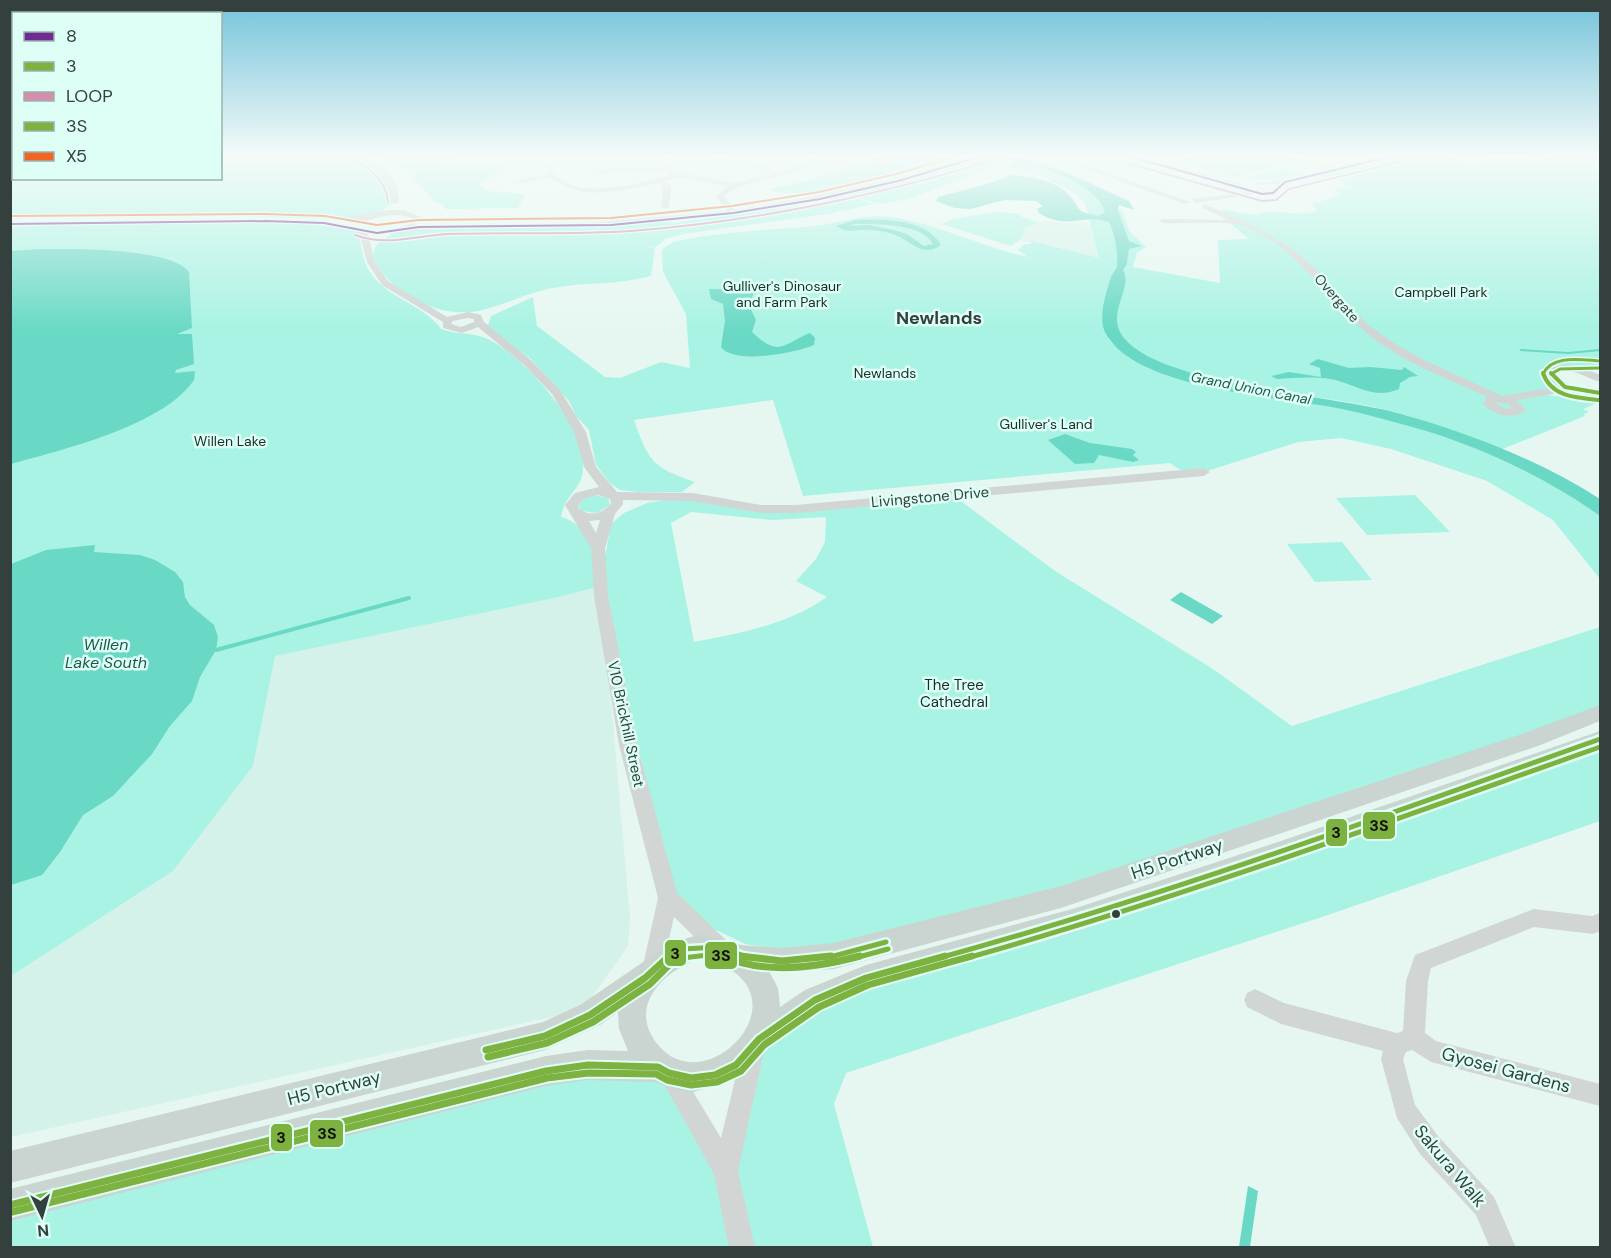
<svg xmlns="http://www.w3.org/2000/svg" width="1611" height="1258" font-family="'DM Sans',sans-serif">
  <rect width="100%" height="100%" fill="#e6f7f2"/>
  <path fill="#d5f2ea" d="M1044,221L1092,225L1099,259L1019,240L1023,237L1024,228Z
    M601,585L630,918L628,946L583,1010L11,1137V976L173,871L253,766L274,656L559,597Z"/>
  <path fill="#a8f3e3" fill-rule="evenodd" d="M10,155L13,159L14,178H220L221,155H362L387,173L395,202L374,215L340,219L199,215L11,218Z
    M383,155H460L440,165L507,167L480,184L488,191L525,194L518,208L445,209L444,205L435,202L407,171L383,160Z
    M886,155H950C911,166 804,207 769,189L802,182Z
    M985,155L1011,160L1012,163L1006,166C1016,169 1022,165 1032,167C1046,169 1062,176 1075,182C1103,196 1121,235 1117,266C1117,270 1112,274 1111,278C1103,304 1094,333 1121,351C1188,393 1267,394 1343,409C1434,428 1524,462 1600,516V579L1553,520L1487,481L1391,449L1341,438L1298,442L1204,472L1186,474L1170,463L803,496L773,400L634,420C649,462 652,467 695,482L682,492H638L620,490L610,483L596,465L589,430L576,416L569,401L531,359L495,334L488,325L491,316L533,297L537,326L605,377L620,378L661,362L690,368L686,314L663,272L662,250C667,245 674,241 682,240C722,232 764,230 805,227C834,225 861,213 891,217C938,224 982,247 1028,257L1018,250L1025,244H1031V241L1099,258L1086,205L1078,195L1043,177L999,165L908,199L880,204L843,194L898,181Z
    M1193,155H1277L1302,161L1233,177L1176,161L1194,157Z
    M1397,155H1436L1474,162L1496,159L1538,160L1554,155H1600V366L1547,365L1542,373L1551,376L1554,383L1551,389L1538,393C1545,397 1588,397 1600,398V402L1583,409L1589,412L1584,414L1585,416L1500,450C1459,433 1418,417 1374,407C1319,394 1147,383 1120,332C1111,316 1121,291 1125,274L1122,270L1127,264L1129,249L1140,245L1129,241L1118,210H1122L1129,231L1146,247L1137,253L1133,267L1220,283L1218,240L1249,239L1215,211C1229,208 1235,213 1248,214C1259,216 1263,212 1270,212C1287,211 1302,217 1318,210L1311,203L1324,201L1339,194L1333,189L1343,187L1357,191L1342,184L1347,183L1324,177L1320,173Z
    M1282,168L1304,173L1281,180L1243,179Z
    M845,195L874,204L828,214L683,234L665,239L655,248L640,242L655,249L651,276C620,285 584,282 552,288C526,293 504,306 478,311C441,318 399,297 379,268C365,248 380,242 396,231L677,220L666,223H673L815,204Z
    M997,212L1023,214L1019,216L1039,223L1024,228L1023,237L1011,246L941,224L953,219Z
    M90,222L324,223L363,231L359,237C362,248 363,260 368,269C385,299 423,303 441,329C457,335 474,332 490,340C526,359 586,426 583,469C582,489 565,494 561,517C591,525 593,557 600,584L611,524L624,513L647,503L666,500H688L761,509L954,496L1055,571L1213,669L1292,726L1600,627V713L1530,740L1061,897L826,947L784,950L745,944L714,929L674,891L628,745L600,586L559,597L275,656L253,766L173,871L11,976V224ZM691,512L772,520L826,517L825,542L816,559L796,581L827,597C787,625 741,633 694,642L671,523Z
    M594,495L608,498L610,505L597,513L581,511L578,505L583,498Z
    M1415,495L1450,532L1367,535L1336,498Z
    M1342,542L1372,580L1315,582L1287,544Z
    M1600,739V821L1331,914L846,1073L834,1104L873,1247H11V1205L546,1071L658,1067L726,1170L753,1048L815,1000L1484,782Z"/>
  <path fill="#69d9c5" d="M991,155C1038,155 1086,182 1129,201L1134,210L1119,205L1118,210L1129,241L1142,246L1129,249L1127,264L1123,270C1134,289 1104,313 1124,338C1163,386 1336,395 1401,414C1469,433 1541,461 1600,499V516C1548,479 1487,450 1426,431C1398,423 1370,415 1342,409C1283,397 1137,390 1106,334C1097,319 1106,293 1111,277C1112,274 1117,269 1117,265C1118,252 1115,234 1109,222C1084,213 1067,231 1039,213L1037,209L1043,206L1036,201L1005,200L970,209L955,208L936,201L938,197C952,193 1003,181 1010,175C1029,176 1057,180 1070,196C1075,201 1077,208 1082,212L1098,216L1105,212C1095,187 1059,172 1033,167C1023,165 1016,169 1005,166L1012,163L1011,160Z
    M40,249C72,249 170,247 189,272L192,328L177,334H192L194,364L176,370L175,373L195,371L194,380C163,426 61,450 11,464V251Z
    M709,289L755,290L749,305L756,320L752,332C780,359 784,343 810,333L815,338L814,345C795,353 734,365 721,347L725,321L723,304L711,299Z
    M1318,359L1349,368L1370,367L1402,370L1404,367L1418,376L1410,377L1400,383L1399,389C1372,401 1353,382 1330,379C1312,376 1294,378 1277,379L1271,376L1289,372L1321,377L1320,368L1309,364Z
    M1065,434L1090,443L1132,449L1136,452L1133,455L1139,460L1133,462L1099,455L1094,463L1075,464L1048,440Z
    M95,545L94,552L140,555L155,560L175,572L183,582L185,597L190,605L214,625L218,637L216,650L200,677L192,701L170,726L152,754L113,796L83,815L60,852L42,875L11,885V564L46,550Z
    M1181,592L1223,616L1212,624L1170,600Z
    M1248,1186L1258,1191L1250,1247H1239Z"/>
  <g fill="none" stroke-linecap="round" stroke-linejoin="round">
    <path stroke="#69d9c5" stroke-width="2" d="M1521,350L1568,353L1600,350"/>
    <path stroke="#69d9c5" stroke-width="4" d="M216,650L409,598"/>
    <path fill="#69d9c5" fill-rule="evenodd" d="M855,220C882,219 926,218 941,245C922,259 911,240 893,234C886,232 877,230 869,230C857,229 847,234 836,226ZM855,224C876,224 922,223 933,244L924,246L907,234L897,231L871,225L847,226Z"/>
    <path fill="#69d9c5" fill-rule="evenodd" d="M10,168H14V174H10Z"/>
    <path fill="#d1d6d5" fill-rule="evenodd" d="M359,155C381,155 402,182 398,204L391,202C391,176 375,170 359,155Z
      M666,155H672V171L734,183L795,168L813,155H820C795,183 753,173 724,196L735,210C818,197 899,180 979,155H988L886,186L733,215L579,228H448L377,235L368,234L375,262L388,281L447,317L468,312L481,315L484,322L532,361L560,390L586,432L596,467L617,492L693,493L761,505H796L1204,468L1210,472L1204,476L796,513H761L693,501L623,500V504L615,514L605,548L608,596L637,745L677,893L726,940L729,947L726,954L719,957L712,954L674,917L662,970L659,977L652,980L645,977L642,970L658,898L619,745L594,596L591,548L565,505L575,493L599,487L584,467L574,432L552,394L524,365L478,327L462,333L443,328V322L382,285L367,262L359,232L324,225L266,223L10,226V222L266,219L324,221L377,231L396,229L413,223L417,226L579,224L727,211L716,196L728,186L679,177L664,181L671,186L669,207L665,209L661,207L663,187L657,183C624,191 578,202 550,177L516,184L512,182L546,174L548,165L551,163L554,165L552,172C556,176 561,180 567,183C590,196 645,183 670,175L665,172L596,173L593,171L596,169L664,168ZM468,318L474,319V322L461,327L451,324L453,321ZM598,495L610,499L611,504C601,514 591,517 579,509L578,505L583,499ZM600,520L596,533L589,521Z
      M681,155L755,162L772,170L769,172L754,166Z
      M1122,155H1132L1237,183L1249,190L1271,191L1278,184L1258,185L1254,183L1285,180L1332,169L1283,155C1302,155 1320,165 1339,166C1359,168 1380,154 1400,155L1288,184L1273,195L1255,194L1195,203L1192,199L1244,193L1231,187Z
      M1183,155H1192L1170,163L1165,162Z
      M1075,163H1079L1191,202L1184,204L1075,165Z
      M1205,204L1258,228L1293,250L1314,267L1368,325L1394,343L1424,360L1502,396L1557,387L1545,373C1560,358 1584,367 1600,375V382C1585,378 1572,366 1556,374C1567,388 1584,389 1600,388V394L1560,393L1516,400L1526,410C1513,421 1494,415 1483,404L1487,397C1447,378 1404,363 1369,335C1325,300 1297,244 1241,225C1228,221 1180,224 1163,223L1159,221L1163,219L1229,220L1202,208ZM1495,402L1508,404L1513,409L1504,408Z
      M388,210H404L422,218L418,220C393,211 383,215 359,224L356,221H340L336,219Z
      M1534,909L1592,916L1600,913V931L1593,934L1534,927L1431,968L1428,981L1425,1033L1436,1041L1600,1084V1106L1431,1062L1412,1050L1406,1052L1403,1059L1415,1105L1438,1136L1494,1197L1516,1248H1490L1476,1215L1420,1154L1397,1118L1381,1059L1383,1051L1281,1024L1247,1007L1244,1000L1247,993L1255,989L1284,1003L1397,1033L1403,1031L1406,981L1415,955Z
      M753,1040L761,1043L764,1051L738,1171L755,1248H729L714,1174L658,1073L661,1065L669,1062L677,1065L721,1138L742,1051L745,1043Z"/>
    <path fill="#cad5d2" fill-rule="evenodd" d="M1600,705V721L1538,746L1061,908L834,969L770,973L778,988L780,1007L805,990L866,965L1076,908L1281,841L1600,731V748L1281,863L1076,932L869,990L825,1010L766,1050L758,1063L737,1079L726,1083L693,1092L676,1090L655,1082L588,1080L546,1086L10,1221V1189L546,1056L588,1050L628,1051L619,1029L618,1012L600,1025L545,1050L10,1183V1151L543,1022L580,1005L671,943L701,934L741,945L782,948L834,943L1061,886L1522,734ZM701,958C816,986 710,1105 659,1046C626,1008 662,971 701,958Z"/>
    <defs>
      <path id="bus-1" d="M1125,155L1262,194L1273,193L1285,182L1397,155
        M10,224L266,221L324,223L377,233L419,227L611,225L733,213L820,199L898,181L985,155"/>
      <path id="bus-2-far3" d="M1551,374L1560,369L1600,368"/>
      <path id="bus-2-far2" d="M1551,373L1565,387L1600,393"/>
      <path id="bus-2-far1" d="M666,958L683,949L719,947L750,958
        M816,958L834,956L886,942
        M939,958C1164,896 1381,817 1600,739"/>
      <path id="bus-2" d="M740,956L782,961L831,956
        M486,1050L545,1036L590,1015L645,978L669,956
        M10,1205L546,1071L588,1065L658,1067L669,1073L691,1078L715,1075L736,1065L759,1039L815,1000L866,978L945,956"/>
      <path id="bus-3" d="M358,161C374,172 386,182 388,202
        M1123,162L1262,201L1276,200L1289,189L1399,162
        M355,235C387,247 417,235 449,234C510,232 570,235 631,231C752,222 871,197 987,162"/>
      <path id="bus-4-far3" d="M1543,374C1552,354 1582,360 1600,361"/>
      <path id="bus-4-far2" d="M1543,373C1551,397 1577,398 1599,400"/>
      <path id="bus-4-far1" d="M682,958L717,954L726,958
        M855,958L888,949
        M967,958C1181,898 1390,821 1600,747"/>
      <path id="bus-4" d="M722,956C765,975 816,968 860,956
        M488,1057L547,1043L593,1022L650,984L670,964L684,956
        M12,1212L547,1078L588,1073L656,1074L667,1080L691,1085L717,1082L741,1071L764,1045L819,1007L868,985L972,956"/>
      <path id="bus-5" d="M10,216L266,214L325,216L377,225L419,220L611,218L732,206L819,192L896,174L960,155"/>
    </defs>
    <use href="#bus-1" stroke="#defff6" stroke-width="4.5"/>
    <use href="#bus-2-far3" stroke="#defff6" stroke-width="6"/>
    <use href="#bus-2-far2" stroke="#defff6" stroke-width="8"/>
    <use href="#bus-2-far1" stroke="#defff6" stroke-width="10"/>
    <use href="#bus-2" stroke="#defff6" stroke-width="11"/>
    <use href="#bus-3" stroke="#defff6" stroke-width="4.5"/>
    <use href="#bus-4-far3" stroke="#defff6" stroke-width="6"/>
    <use href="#bus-4-far2" stroke="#defff6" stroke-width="8"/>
    <use href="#bus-4-far1" stroke="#defff6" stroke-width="10"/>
    <use href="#bus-4" stroke="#defff6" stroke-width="11"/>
    <use href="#bus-5" stroke="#defff6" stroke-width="4.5"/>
    <use href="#bus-1" stroke="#6e2c91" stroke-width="2"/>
    <use href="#bus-2-far3" stroke="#7eb240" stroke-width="3"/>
    <use href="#bus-2-far2" stroke="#7eb240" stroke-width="4"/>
    <use href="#bus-2-far1" stroke="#7eb240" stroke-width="5"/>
    <use href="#bus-2" stroke="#7eb240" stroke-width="7"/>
    <use href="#bus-3" stroke="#d58cae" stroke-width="2"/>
    <use href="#bus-4-far3" stroke="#7eb240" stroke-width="3"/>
    <use href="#bus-4-far2" stroke="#7eb240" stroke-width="4"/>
    <use href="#bus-4-far1" stroke="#7eb240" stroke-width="5"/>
    <use href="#bus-4" stroke="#7eb240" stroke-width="7"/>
    <use href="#bus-5" stroke="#f26522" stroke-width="2"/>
  </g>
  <linearGradient id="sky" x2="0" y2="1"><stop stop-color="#75c3da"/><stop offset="0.47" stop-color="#f4fbf9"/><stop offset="1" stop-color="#f4fbf9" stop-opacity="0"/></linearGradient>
  <rect width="1611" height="331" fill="url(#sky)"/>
  <circle fill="#33403d" stroke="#defff6" stroke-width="2" cx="1116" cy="914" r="5"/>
  <g text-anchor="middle" stroke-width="5" stroke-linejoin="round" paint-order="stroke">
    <g font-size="14" fill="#172f2a" stroke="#defff6">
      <text x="782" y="291">Gulliver's Dinosaur<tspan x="782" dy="16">and Farm Park</tspan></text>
      <text x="1441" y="297">Campbell Park</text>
      <text x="885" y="378">Newlands</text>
      <text x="1046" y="429">Gulliver's Land</text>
      <text x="230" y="446">Willen Lake</text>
    </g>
    <g font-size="14" fill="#33403d" stroke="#defff6">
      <text transform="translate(1337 298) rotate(48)" y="5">Overgate</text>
    </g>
    <g font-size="14" font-style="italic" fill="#1d584d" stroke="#defff6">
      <text transform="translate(1251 388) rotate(11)" y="5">Grand Union Canal</text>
    </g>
    <g font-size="15" fill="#33403d" stroke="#defff6">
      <text transform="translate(930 497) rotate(-5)" y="5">Livingstone Drive</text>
      <text transform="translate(626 724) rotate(78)" y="5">V10 Brickhill Street</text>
    </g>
    <g font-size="15" fill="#172f2a" stroke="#defff6">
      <text x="954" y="690">The Tree<tspan x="954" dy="17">Cathedral</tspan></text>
    </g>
    <g font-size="16" font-style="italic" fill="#1d584d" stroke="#defff6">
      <text x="106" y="650">Willen<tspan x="106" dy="18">Lake South</tspan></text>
    </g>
    <g font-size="18" font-weight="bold" fill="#33403d" stroke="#defff6">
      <text x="939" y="324">Newlands</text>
    </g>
    <g font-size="18" fill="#33403d" stroke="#defff6">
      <text transform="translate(1177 859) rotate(-18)" y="6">H5 Portway</text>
      <text transform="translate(1506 1070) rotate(15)" y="6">Gyosei Gardens</text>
      <text transform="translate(334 1088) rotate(-14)" y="6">H5 Portway</text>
      <text transform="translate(1450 1166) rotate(50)" y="6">Sakura Walk</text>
    </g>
  </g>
  <g stroke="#defff6" stroke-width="2">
    <rect x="1362" y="811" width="34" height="29" rx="6" fill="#7eb240"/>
    <rect x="1325" y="818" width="23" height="29" rx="6" fill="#7eb240"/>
    <rect x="664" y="939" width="23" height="28" rx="6" fill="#7eb240"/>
    <rect x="704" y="941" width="34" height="29" rx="6" fill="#7eb240"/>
    <rect x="309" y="1119" width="35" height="29" rx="6" fill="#7eb240"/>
    <rect x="270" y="1123" width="23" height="29" rx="6" fill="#7eb240"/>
  </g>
  <g font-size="16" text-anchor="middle" font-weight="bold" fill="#111">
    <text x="1379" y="831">3S</text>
    <text x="1336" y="838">3</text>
    <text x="675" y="959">3</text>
    <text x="721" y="961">3S</text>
    <text x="327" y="1139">3S</text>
    <text x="281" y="1143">3</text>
  </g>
  <rect width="1611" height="1258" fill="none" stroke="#33403d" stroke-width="24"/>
  <rect x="12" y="12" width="210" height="168" fill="#defff6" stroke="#9ab3ac" stroke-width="1.5"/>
  <rect x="24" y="32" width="30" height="9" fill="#6e2c91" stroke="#9ab3ac" stroke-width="1.5"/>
  <text x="66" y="42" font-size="18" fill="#33403d">8</text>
  <rect x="24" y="62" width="30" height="9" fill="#7eb240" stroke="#9ab3ac" stroke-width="1.5"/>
  <text x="66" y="72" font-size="18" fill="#33403d">3</text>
  <rect x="24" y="92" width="30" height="9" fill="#d58cae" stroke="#9ab3ac" stroke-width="1.5"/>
  <text x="66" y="102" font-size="18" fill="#33403d">LOOP</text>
  <rect x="24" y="122" width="30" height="9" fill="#7eb240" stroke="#9ab3ac" stroke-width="1.5"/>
  <text x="66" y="132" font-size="18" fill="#33403d">3S</text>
  <rect x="24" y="152" width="30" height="9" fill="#f26522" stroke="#9ab3ac" stroke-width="1.5"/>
  <text x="66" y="162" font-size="18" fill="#33403d">X5</text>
  <g transform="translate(42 1216) rotate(175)" stroke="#defff6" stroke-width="4.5" paint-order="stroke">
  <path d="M0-4.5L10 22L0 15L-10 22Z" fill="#33403d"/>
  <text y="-9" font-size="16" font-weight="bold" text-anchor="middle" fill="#33403d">N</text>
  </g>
</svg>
